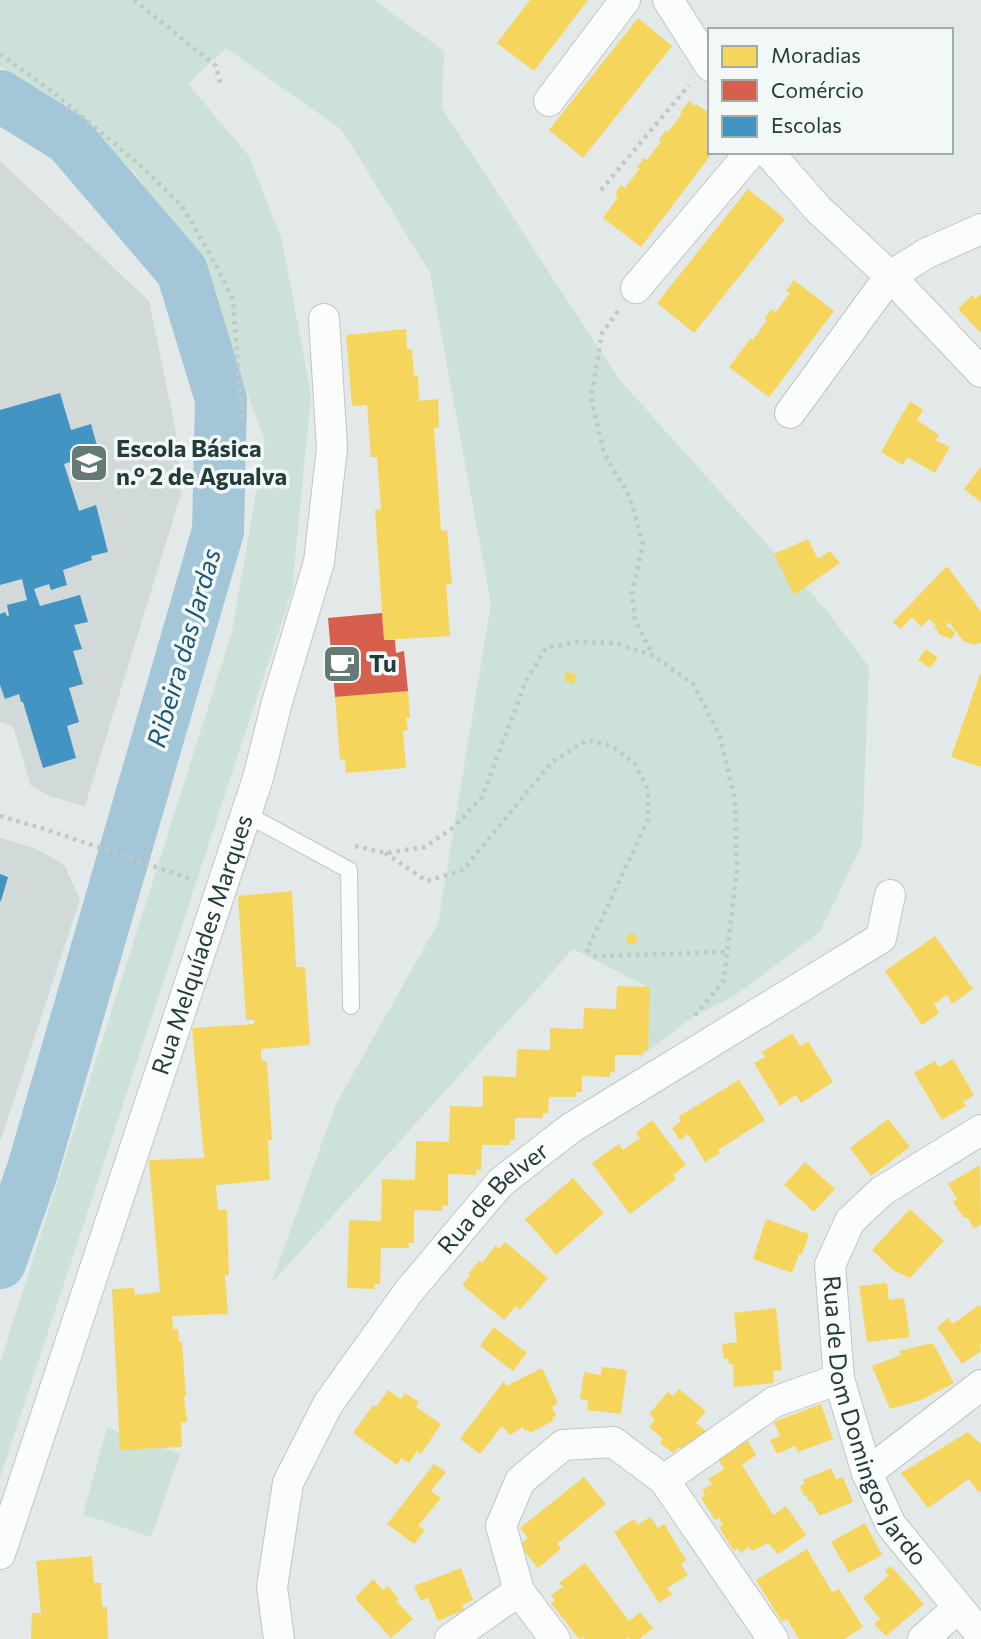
<svg xmlns="http://www.w3.org/2000/svg" width="981" height="1639" font-family="Commissioner,sans-serif">
  <rect width="100%" height="100%" fill="#e3e9e8"/>
  <path fill="#d1dad8" d="M0,161L149,301L176,432L181,494L85,806L52,797L31,786L13,726L0,722Z
    M0,838L37,849L64,865L80,899L0,1142Z"/>
  <path fill="#cce2d8" d="M0,0H374L444,51L442,108L618,378L826,610L869,667L862,845L820,932L734,996L694,1016L639,1058L646,986L573,949L271,1284L336,1104L438,923L491,604L430,273L342,130L226,48L188,84L249,156L282,240L311,395L292,591L0,1478V1363L232,632L265,440L211,298L169,224L135,173L92,133L0,66Z
    M107,1428L180,1454L151,1537L83,1514Z"/>
  <path fill="#f6d55c" d="M530,0H588L534,71L497,43Z
    M638,18L672,46L583,158L549,130Z
    M689,101L695,106L696,104L710,114V152H713L641,247L603,218L618,197L615,194L621,185L625,188L640,168L637,167L644,158L647,160L661,142L659,140L666,130L668,132L682,114L680,113Z
    M748,189L785,219L694,333L657,303Z
    M794,280L834,311L769,397L729,367L751,338L753,340L767,320L765,318L771,309L775,313L790,293L786,291Z
    M981,294V333L958,309L972,295L975,299Z
    M406,329L407,349H412L414,376L418,375L419,401L438,399L439,427L434,428L441,531L447,530L452,584L446,585L450,636L384,640L375,510L381,509L377,457H371L367,405L352,406L346,335Z
    M910,401L923,410L917,420L939,435L935,440L950,447L935,473L907,457L903,465L881,452Z
    M981,466V502L964,489Z
    M808,539L818,559L830,551L840,563L794,595L774,554Z
    M947,566L981,612V642L975,645L963,641L949,622L946,626L955,632L952,639L938,634L939,633L934,627L936,625L929,619L921,627L912,617L901,629L893,622Z
    M926,649L938,658L930,668L918,660Z
    M566,672L576,674L574,684L564,681Z
    M981,672V767L951,757Z
    M402,691H408L410,718H406L408,730L403,731L406,768L346,773L345,759L340,760L335,697Z
    M292,891L296,967H305L310,1045L261,1049V1060L267,1062L272,1140H268L270,1180L216,1185L218,1210L227,1209L229,1275H225L228,1314L172,1316L173,1329H178L179,1342H182L186,1396L184,1397L187,1422L181,1423L182,1447L120,1450L112,1289L134,1288L135,1295L160,1292L149,1160L204,1158L192,1028L254,1024V1020H246L238,896Z
    M627,934H636L637,943L627,944Z
    M935,936L973,989L952,1004L947,995L934,1004L939,1013L922,1025L885,971Z
    M617,986L650,987L648,1050H643V1055H615V1072H610V1077L582,1076V1092H576V1097H549L548,1113H543V1118H515V1140H510L509,1145H482L481,1170H476V1175L448,1174V1206L442,1205V1211L414,1210V1243H408L409,1248H381L380,1284H374L375,1289L347,1288L349,1220L381,1221L382,1179L415,1180L416,1141L449,1142L450,1106L483,1107V1076L516,1077L517,1049L550,1050V1028L583,1029L584,1008L616,1009Z
    M792,1033L800,1046L808,1041L833,1082L801,1103L796,1095L780,1106L754,1063L765,1057L762,1052Z
    M953,1059L974,1095L963,1102L966,1106L942,1120L914,1073L935,1061L939,1067Z
    M739,1080L765,1120L718,1150L720,1153L705,1162L688,1134L680,1140L672,1128L681,1121L678,1117Z
    M888,1119L910,1147L871,1176L850,1148Z
    M652,1120L686,1165L673,1175L676,1179L630,1214L592,1163L619,1144L623,1150L640,1138L636,1133Z
    M805,1162L835,1189L814,1212L784,1185Z
    M980,1165L981,1224L974,1229L967,1217L964,1218L953,1202L957,1199L948,1184Z
    M573,1178L604,1213L556,1255L525,1219Z
    M910,1209L944,1241L910,1278L893,1270L872,1250Z
    M766,1219L809,1234L802,1255L799,1254L792,1273L753,1259Z
    M505,1242L548,1278L520,1310L516,1306L504,1320L462,1285L470,1276L468,1274L480,1260L482,1263L496,1245L499,1249Z
    M887,1283L889,1300L904,1298L910,1337L867,1342L859,1286Z
    M979,1305L981,1307V1344L980,1345L981,1351L962,1364L937,1327L948,1318L953,1324Z
    M776,1308L782,1370L773,1371L774,1383L734,1387L733,1364H729L728,1359H724L722,1344L737,1342L734,1313Z
    M494,1327L527,1353L513,1371L480,1346Z
    M933,1343L954,1383L921,1400L890,1409L872,1366L901,1355L899,1351Z
    M602,1367L627,1370L621,1414L587,1410L588,1400L580,1399L584,1372L601,1375Z
    M542,1368L558,1403L552,1407L556,1416L552,1418L553,1421L530,1433L528,1430L525,1431L523,1427L510,1435L502,1426L480,1454L460,1439L504,1381L506,1386Z
    M679,1389L706,1411L696,1423L707,1432L689,1455L679,1447L673,1453L660,1443L663,1439L649,1427L655,1419L649,1414L668,1392L673,1396Z
    M388,1390L401,1399L405,1393L419,1402L416,1407L441,1424L421,1454L417,1451L409,1463L401,1458L397,1465L353,1433L373,1405L376,1407Z
    M821,1404L833,1439L798,1452L795,1446L777,1454L770,1440L780,1436L774,1422Z
    M968,1432L981,1444V1491L979,1493L969,1479L928,1508L901,1473Z
    M745,1436L756,1455L742,1465L762,1497L773,1515L786,1506L806,1535L778,1554L768,1543L752,1551L748,1547L741,1553L738,1548L734,1551L719,1527L723,1525L719,1518L715,1520L701,1498L705,1495L702,1490L712,1484L708,1479L724,1469L716,1456Z
    M434,1464L446,1472L431,1491L441,1498L418,1526L425,1530L414,1544L387,1524Z
    M831,1468L836,1479L843,1477L853,1502L819,1516L812,1501L809,1502L806,1495L804,1496L800,1486L805,1483L803,1480Z
    M584,1477L606,1504L557,1544L561,1549L538,1568L519,1545L528,1538L520,1528Z
    M650,1517L658,1528L664,1524L686,1560L681,1564L688,1575L667,1588L672,1594L659,1603L614,1532L634,1519L638,1525Z
    M865,1523L882,1555L849,1573L831,1542Z
    M807,1549L832,1592L839,1589L863,1627L844,1639H799L787,1619L782,1622L756,1580Z
    M92,1556L94,1583H101L102,1607H107L108,1639H31L32,1613H41L36,1561Z
    M585,1563L629,1621L640,1612L653,1628L639,1639H629L628,1637L625,1639H585L583,1637L579,1639L551,1603L555,1600L551,1595L563,1587L559,1583Z
    M891,1566L924,1604L886,1636L874,1624L880,1619L863,1598L889,1575L885,1571Z
    M461,1568L473,1600L462,1605L464,1610L438,1621L428,1598L421,1601L414,1586Z
    M373,1579L383,1590L388,1586L399,1599L396,1601L413,1619L391,1638L355,1598Z"/>
  <path fill="#d6604d" d="M382,613L384,640H395L396,653L404,651L408,691L335,697L328,618Z"/>
  <path fill="#4393c3" d="M60,393L71,430L91,424L99,453L64,464L79,511L96,505L108,552L91,556L92,560L63,570L67,585L51,590L49,584L34,589L40,606L80,595L88,622L74,625L82,649L73,651L83,684L69,688L79,722L67,726L76,758L43,768L23,702H21L19,694L5,699L0,685V614L5,612L7,616H9L7,605L27,600L22,579L0,585V410Z
    M0,874L8,877L1,901H0Z"/>
  <g fill="none" stroke-linecap="round" stroke-linejoin="round">
    <path stroke="#a3c7d8" stroke-width="52" d="M0,96L69,139L182,271L221,399L218,531L32,1172L0,1263"/>
    <defs>
      <path id="service" d="M246,814L349,870L351,1006"/>
      <g id="minor">
        <path d="M668,0L710,66"/>
        <path d="M549,101L625,0"/>
        <path d="M768,152L818,209L890,276L981,372"/>
        <path d="M636,288L751,152"/>
        <path d="M790,413L890,276L927,253L981,229"/>
        <path id="s1" d="M981,1130L882,1191L850,1221L830,1265L839,1379L867,1473L891,1525L981,1635"/>
        <path d="M867,1473L981,1385"/>
        <path d="M664,1480L774,1402L839,1379"/>
        <path id="s2" d="M0,1554L246,814L258,778L277,702L319,562L332,448L324,319"/>
        <path id="s3" d="M279,1639L272,1587L288,1483L328,1404L409,1291L501,1182L571,1128L881,938L890,895"/>
        <path d="M450,1639L519,1591"/>
        <path d="M555,1639L519,1591L501,1526L520,1481L563,1445L613,1442L664,1480L773,1639"/>
        <path d="M923,1639L958,1608"/>
      </g>
    </defs>
    <use href="#service" stroke="#c0c6c5" stroke-width="18"/>
    <use href="#minor" stroke="#c0c6c5" stroke-width="32"/>
    <path stroke="#c0c9c8" stroke-width="4.5" stroke-dasharray="3.5 5" stroke-linecap="butt" d="M134,0L216,66L220,83
      M0,54L54,93L142,167L182,206L210,254L233,299L242,422
      M601,190L689,85
      M618,311L602,333L591,398L604,453L630,498L643,544L632,594L635,620L653,655
      M0,816L45,829L194,880
      M355,846L385,853L425,847L454,827L482,797L526,681L546,648L578,642L615,643L654,656L693,684L720,736L735,800L737,869L727,952
      M385,853L427,881L463,870L552,762L587,740L612,746L635,764L648,789V820L587,950L595,956L727,952L724,980L693,1018"/>
    <use href="#service" stroke="#fbfcfc" stroke-width="16"/>
    <use href="#minor" stroke="#fbfcfc" stroke-width="30"/>
  </g>
  <defs>
    <symbol id="school-square" viewBox="-11 -11 22 22"><rect x="-9" y="-9" width="18" height="18" rx="4" fill="#657977" stroke="#f1f8f6"/><path d="M0-5L7-2L0 1L-7-2ZM-4 1L0 2.5L4 1V4Q0 6-4 4Z" fill="#fff"/></symbol>
    <symbol id="cafe-square" viewBox="-11 -11 22 22"><rect x="-9" y="-9" width="18" height="18" rx="4" fill="#657977" stroke="#f1f8f6"/><path d="M-5.5-4.5H6V0H3Q3 3.5 0 3.5H-2.5Q-5.5 3.5-5.5 0ZM3-3.2v2h1.7v-2ZM-6 4.5H4V6H-6Z" fill="#fff"/></symbol>
  </defs>
  <g fill-rule="evenodd">
    <use href="#school-square" x="67" y="441" width="44" height="44"/>
    <use href="#cafe-square" x="320" y="642" width="44" height="44"/>
  </g>
  <g text-anchor="middle" stroke-width="7" stroke-linejoin="round" paint-order="stroke">
    <g font-size="24" font-weight="bold" fill="#213c3a" stroke="#f1f8f6" text-anchor="start">
      <text x="116" y="457">Escola Básica<tspan x="116" dy="28">n.º 2 de Agualva</tspan></text>
      <text x="369" y="672">Tu</text>
    </g>
    <g font-size="24" fill="#213c3a" stroke="#f1f8f6">
      <text dy="8" stroke="none"><textPath href="#s2" startOffset="642">Rua Melquíades Marques</textPath></text>
      <text dy="8" stroke="none"><textPath href="#s3" startOffset="511">Rua de Belver</textPath></text>
      <text dy="8" stroke="none"><textPath href="#s1" startOffset="373">Rua de Dom Domingos Jardo</textPath></text>
    </g>
    <g font-size="26" font-style="italic" fill="#1b5778" stroke="#f1f8f6">
      <text transform="translate(184 648) rotate(-74)" y="9">Ribeira das Jardas</text>
    </g>
  </g>
  <rect x="708" y="28" width="245" height="126" fill="#f1f8f6" stroke="#9eadab" stroke-width="2"/>
  <rect x="722" y="46" width="35" height="21" fill="#f6d55c" stroke="#9eadab" stroke-width="2"/>
  <text x="771" y="63" font-size="21" fill="#213c3a">Moradias</text>
  <rect x="722" y="80" width="35" height="21" fill="#d6604d" stroke="#9eadab" stroke-width="2"/>
  <text x="771" y="98" font-size="21" fill="#213c3a">Comércio</text>
  <rect x="722" y="116" width="35" height="21" fill="#4393c3" stroke="#9eadab" stroke-width="2"/>
  <text x="771" y="133" font-size="21" fill="#213c3a">Escolas</text>
</svg>
